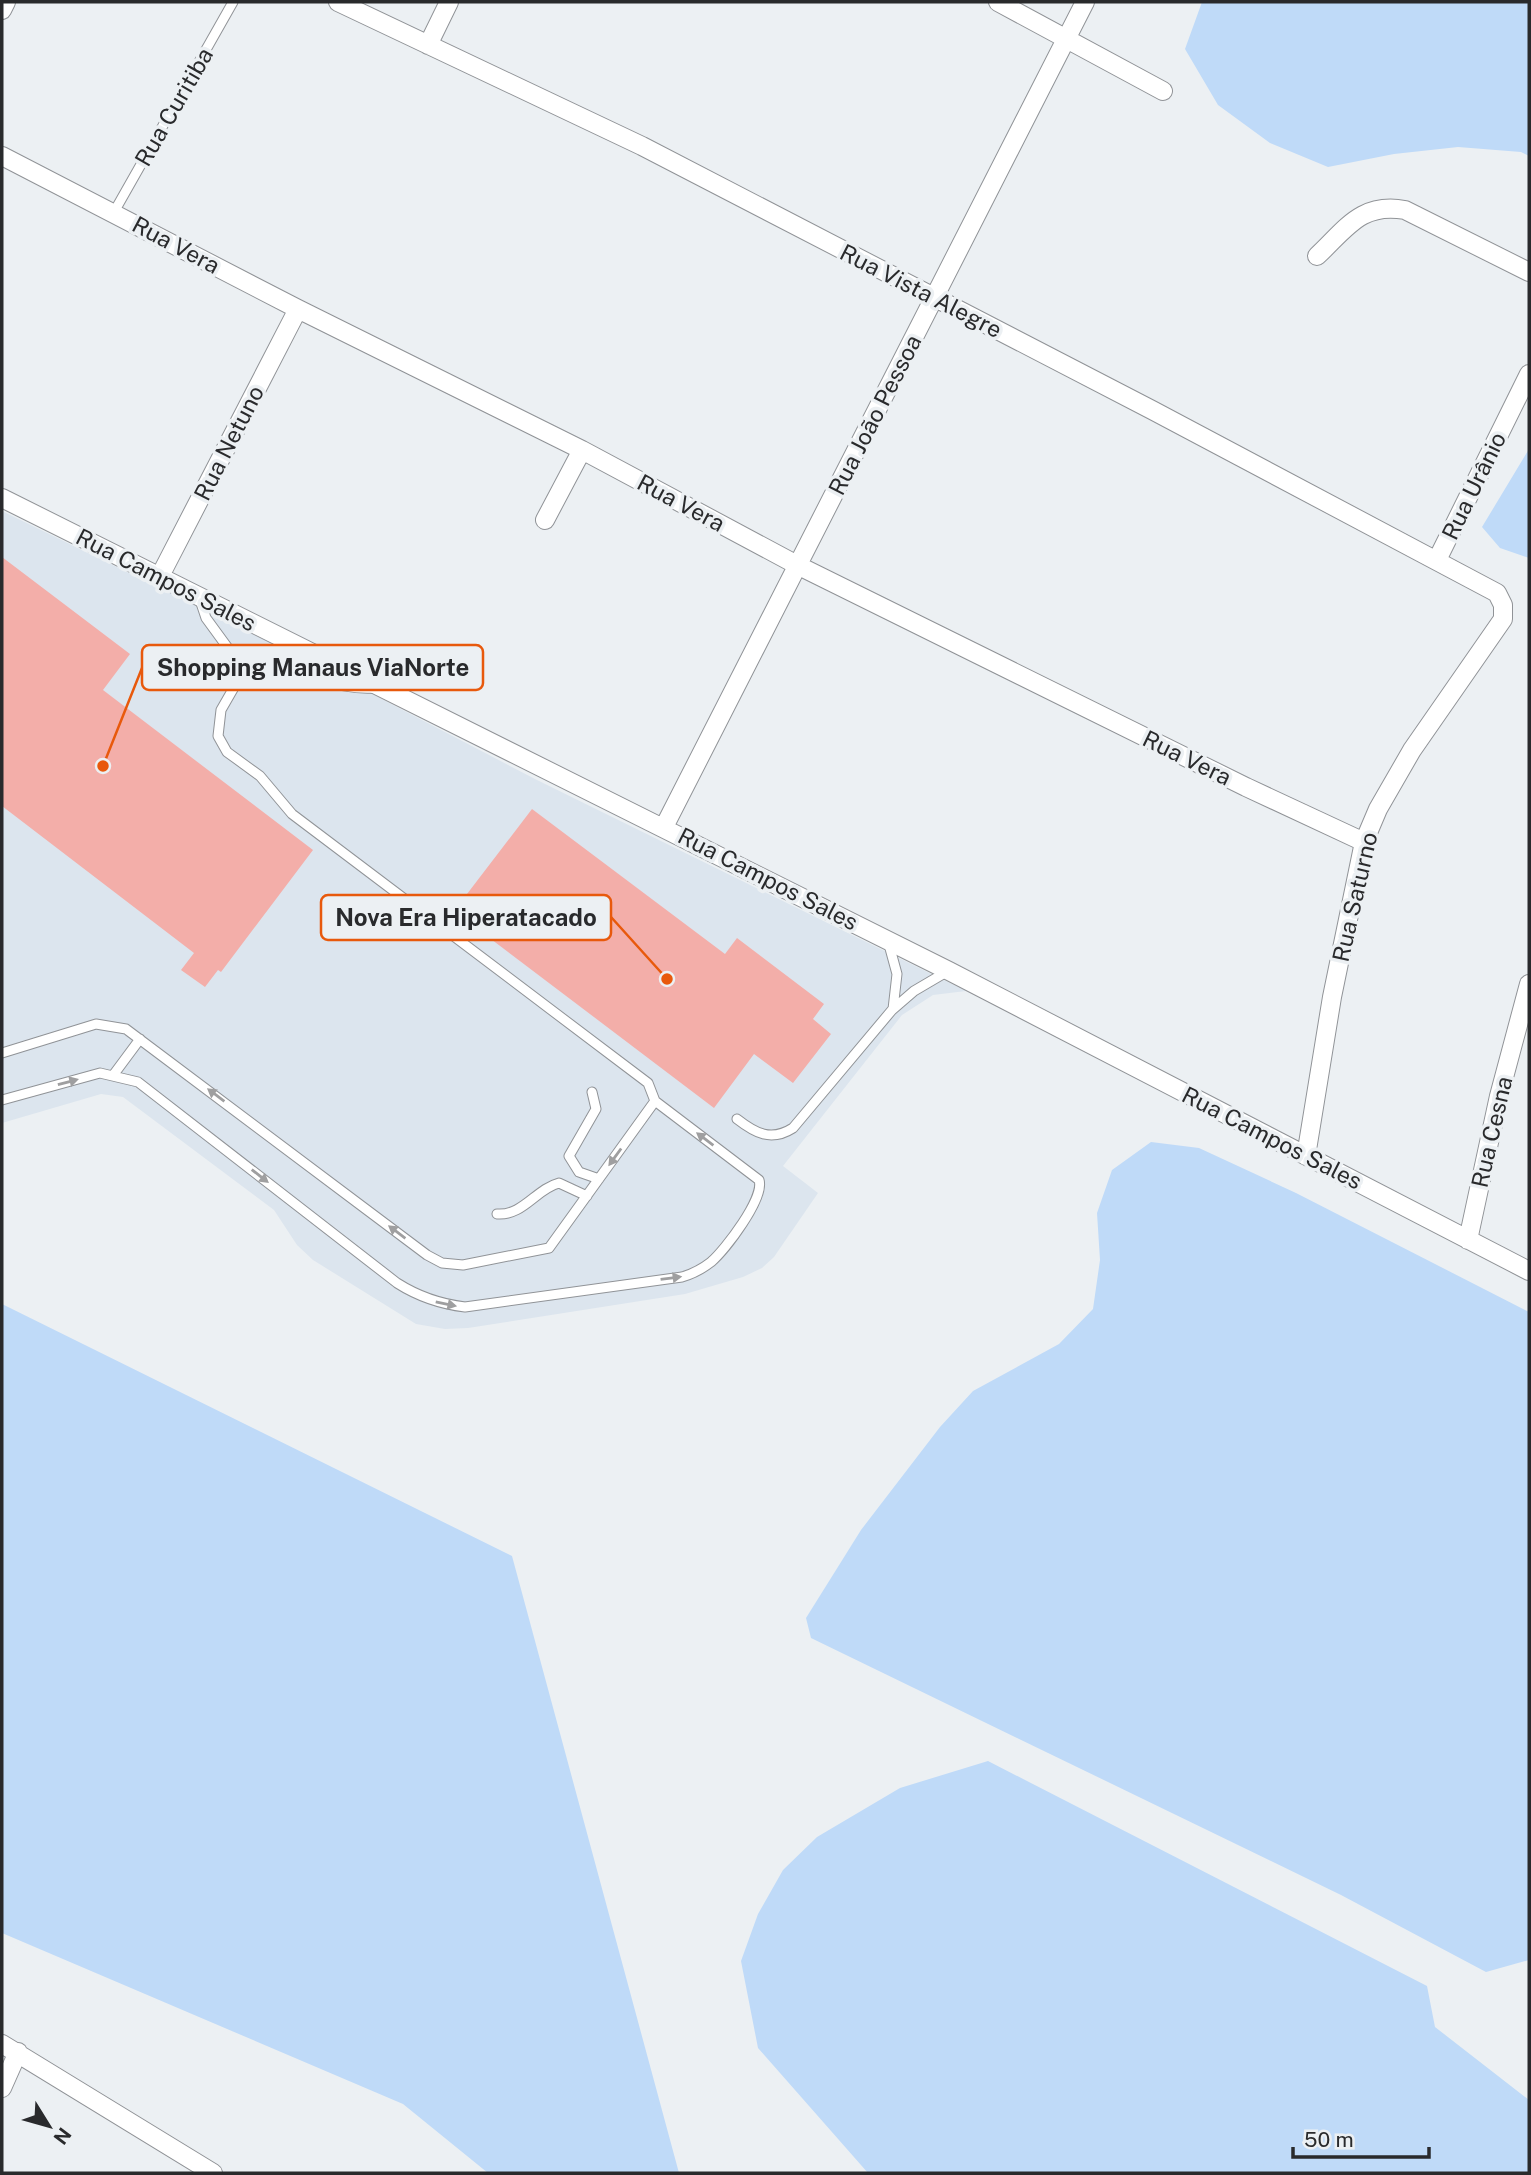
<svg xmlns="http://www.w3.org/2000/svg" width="1531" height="2175" font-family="'Public Sans',sans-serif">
  <rect width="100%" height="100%" fill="#ecf0f3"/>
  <path fill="#dce5ee" d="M2,511L170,593L213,611L535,779L966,991L933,995L902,1015L783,1166L818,1193L774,1257L762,1268L743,1277L685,1294L468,1328L445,1329L416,1324L313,1260L297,1245L274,1210L123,1097L101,1094L2,1123Z"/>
  <path fill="#bfdaf8" d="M1202,2H1529V156L1521,152L1458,147L1394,154L1328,167L1270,143L1218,105L1185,49Z
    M1529,449V558L1500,548L1482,527Z
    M1151,1142L1199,1148L1296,1193L1529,1312V1960L1486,1972L1341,1895L811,1638L806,1618L861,1530L940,1427L973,1391L1059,1344L1093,1309L1100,1260L1097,1213L1112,1170Z
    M2,1304L512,1556L679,2173H488L403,2104L2,1933Z
    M988,1761L1427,1986L1435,2027L1529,2100V2173H868L758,2048L741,1961L758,1914L783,1870L817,1837L900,1788Z"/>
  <path fill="#f3aea9" d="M2,557L130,654L103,690L313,850L221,972L218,970L205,987L181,970L194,953L2,806Z
    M532,809L725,954L737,938L824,1004L813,1019L831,1034L793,1083L754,1054L714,1108L454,911Z"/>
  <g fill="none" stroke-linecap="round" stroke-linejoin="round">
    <defs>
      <path id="lane" d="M114,212L233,2
        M199,597L206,618L244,670C289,660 330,692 375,688
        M888,941L897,974L893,1009
        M2,1053L96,1024L126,1029L427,1255L442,1263L463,1265L549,1248L655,1101
        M114,1074L140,1039
        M592,1092L596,1109L569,1156L579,1172L599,1179
        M2,1100L100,1073L138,1082L397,1283C419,1297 440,1304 465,1307L682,1277C692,1274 702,1269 711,1262C725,1250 765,1198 759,1180L655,1101L648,1083L292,814L260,776L227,752L218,736L221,710L244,670
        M737,1119C755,1133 771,1142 793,1128L892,1010L914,991L948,971
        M497,1214C523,1216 536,1189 559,1183L587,1196"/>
      <path id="street" d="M338,2L642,146L1152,410L1497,593L1503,605V619L1412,750L1378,809L1364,842L1332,997L1306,1156
        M998,2L1163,91
        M2,10L6,2
        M428,45L449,2
        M2,156L298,309L582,450L797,565L1246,787L1364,842
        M1317,256C1346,229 1361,202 1405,210L1529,272
        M2,498L949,971L1529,1271
        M545,520L582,450
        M1437,560L1529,374
        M160,576L298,309
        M664,827L1085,2
        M1468,1240L1499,1096L1529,984
        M2,2044L213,2173
        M2,2088L18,2052"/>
    </defs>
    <use href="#lane" stroke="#909397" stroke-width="11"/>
    <use href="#street" stroke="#909397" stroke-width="20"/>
    <use href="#lane" stroke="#fff" stroke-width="9"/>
    <use href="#street" stroke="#fff" stroke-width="18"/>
  </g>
  <defs><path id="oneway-solid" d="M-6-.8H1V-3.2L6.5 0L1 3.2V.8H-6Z" transform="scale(1.75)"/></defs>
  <g fill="#9f9fa0">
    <use href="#oneway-solid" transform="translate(68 1082) rotate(-15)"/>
    <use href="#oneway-solid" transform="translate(216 1095) rotate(-143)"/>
    <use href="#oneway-solid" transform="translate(705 1139) rotate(-143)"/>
    <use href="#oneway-solid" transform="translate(615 1157) rotate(126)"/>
    <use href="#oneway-solid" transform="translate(260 1176) rotate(38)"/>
    <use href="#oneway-solid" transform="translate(397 1232) rotate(-143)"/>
    <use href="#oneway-solid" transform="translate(671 1278) rotate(-7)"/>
    <use href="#oneway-solid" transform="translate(446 1304) rotate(12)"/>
  </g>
  <g text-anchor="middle" stroke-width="7" stroke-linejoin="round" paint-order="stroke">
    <g font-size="23" fill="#292a2c" stroke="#ecf0f3">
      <text transform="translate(174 107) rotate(-60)" y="8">Rua Curitiba</text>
      <text transform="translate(176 245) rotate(28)" y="8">Rua Vera</text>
      <text transform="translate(921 291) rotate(27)" y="8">Rua Vista Alegre</text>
      <text transform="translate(875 415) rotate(-63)" y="8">Rua João Pessoa</text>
      <text transform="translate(229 443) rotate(-63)" y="8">Rua Netuno</text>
      <text transform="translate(1474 486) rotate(-64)" y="8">Rua Urânio</text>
      <text transform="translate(681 503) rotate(28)" y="8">Rua Vera</text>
      <text transform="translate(166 580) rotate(27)" y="8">Rua Campos Sales</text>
      <text transform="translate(1187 758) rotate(26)" y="8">Rua Vera</text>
      <text transform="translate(768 879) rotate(27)" y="8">Rua Campos Sales</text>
      <text transform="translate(1355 897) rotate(-77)" y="8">Rua Saturno</text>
      <text transform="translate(1492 1132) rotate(-77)" y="8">Rua Cesna</text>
      <text transform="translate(1272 1138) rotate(27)" y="8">Rua Campos Sales</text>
    </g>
  </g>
  <path fill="none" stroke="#e8590c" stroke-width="2.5" d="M103 766L142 668M667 979L611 917"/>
  <g fill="#e8590c" stroke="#ecf0f3" stroke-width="2.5">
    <circle cx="103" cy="766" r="7"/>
    <circle cx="667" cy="979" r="7"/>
  </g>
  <g fill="#ecf0f3" stroke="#e8590c" stroke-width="2.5">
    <rect x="142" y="645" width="341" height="45" rx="7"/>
    <rect x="321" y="895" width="290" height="45" rx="7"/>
  </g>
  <g font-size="24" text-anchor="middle" font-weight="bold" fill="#292a2c">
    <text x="313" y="676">Shopping Manaus ViaNorte</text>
    <text x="466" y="926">Nova Era Hiperatacado</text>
  </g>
  <rect width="1531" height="2175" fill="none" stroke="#292a2c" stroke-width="7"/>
  <g transform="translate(49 2126) rotate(127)" stroke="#ecf0f3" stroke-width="5" paint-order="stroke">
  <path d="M0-5L12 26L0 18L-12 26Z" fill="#292a2c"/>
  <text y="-10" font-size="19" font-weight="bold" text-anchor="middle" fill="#292a2c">N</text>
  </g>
  <path d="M1293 2147v10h136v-10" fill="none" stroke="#292a2c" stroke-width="3.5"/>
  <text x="1304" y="2147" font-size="21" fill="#292a2c" stroke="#ecf0f3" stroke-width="5" paint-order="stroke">50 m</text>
</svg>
